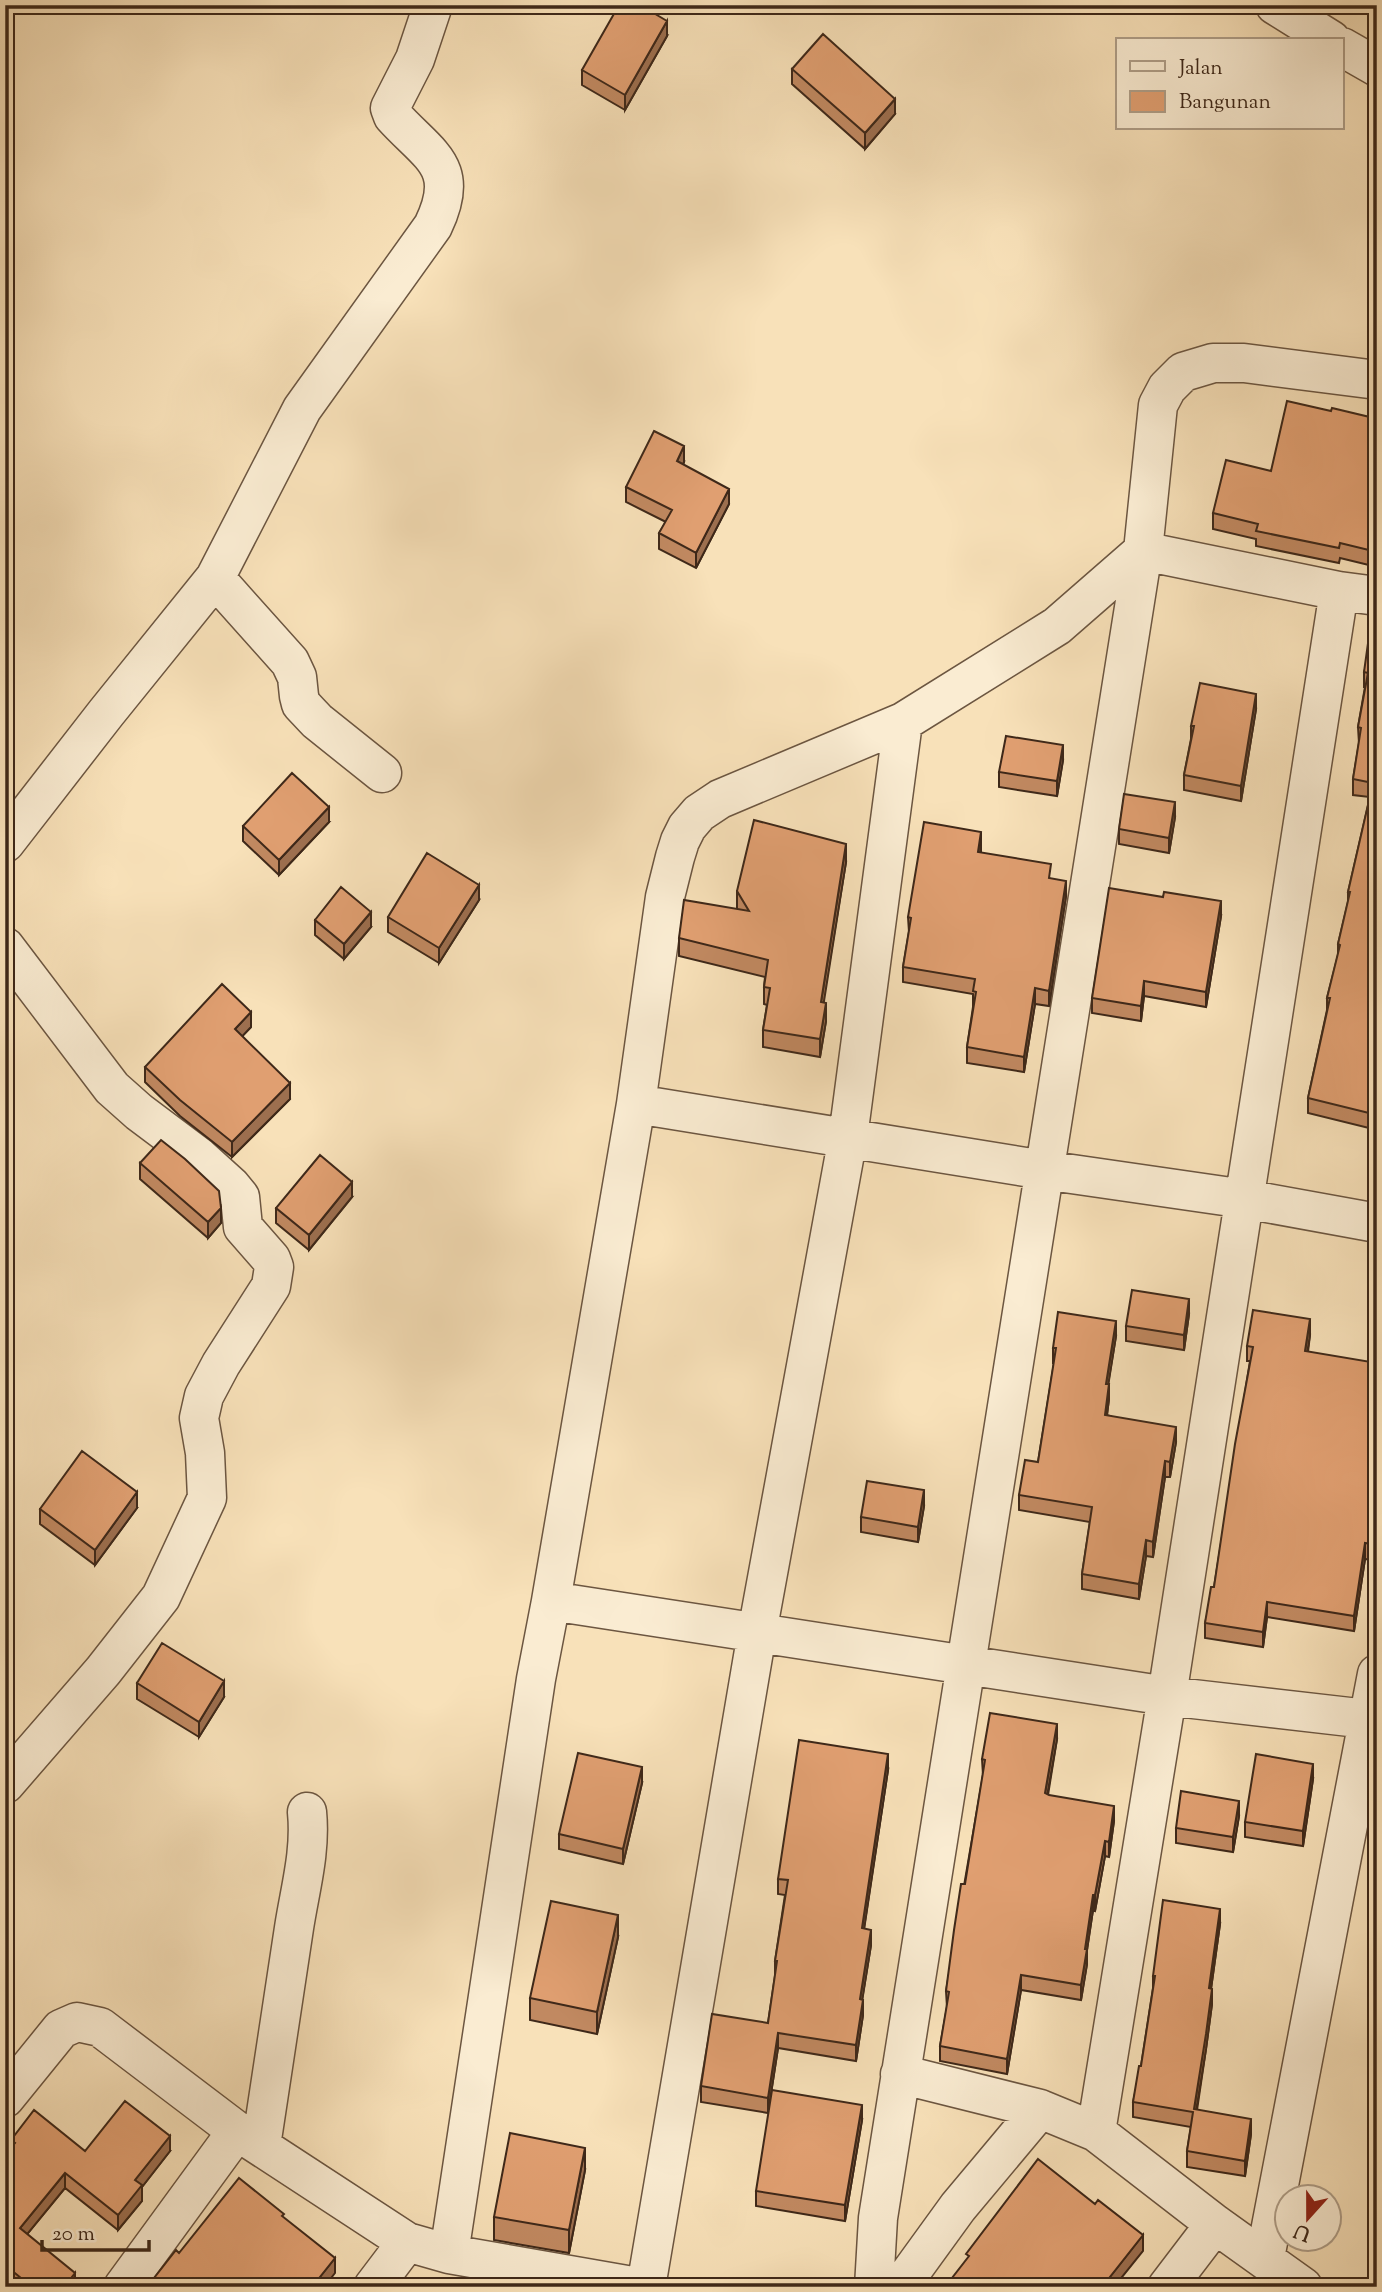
<svg xmlns="http://www.w3.org/2000/svg" width="1382" height="2292" font-family="'Sorts Mill Goudy',serif">
  <rect width="100%" height="100%" fill="#f8e1b9"/>
  <filter id="stains"><feTurbulence type="fractalNoise" baseFrequency=".00286" numOctaves="4"/><feColorMatrix values="0 0 0 0 .2 0 0 0 0 .09 0 0 0 0 .02 0 0 0 .5 -.17"/></filter>
  <radialGradient id="worn" r=".72"><stop offset=".6" stop-color="#630" stop-opacity="0"/><stop offset="1" stop-color="#630" stop-opacity=".3"/></radialGradient>
  <g fill="none" stroke-linecap="round" stroke-linejoin="round">
    <defs>
      <path id="minor" d="M1275,5L1331,40
        M1342,47L1377,67
        M215,578L290,662L297,677L299,696L301,704L317,721L382,773
        M903,722L720,799L699,813L687,827L680,841L675,857L665,897L636,1104L1044,1170L1245,1199L1377,1223
        M5,843L106,713L215,578L302,409L433,226C462,166 429,156 393,116L390,108L415,59L433,5
        M5,947L112,1088L139,1112L199,1157L231,1186L240,1197L243,1227L271,1259L274,1267L271,1286L221,1364L204,1396L199,1418L205,1453L207,1498L161,1597L103,1671L5,1784
        M551,1601L636,1104
        M900,2074L1040,2109L1096,2132L1215,2224L1303,2287
        M5,2098L61,2029L77,2022L100,2027L237,2131L407,2242
        M1096,2132L1167,1696L1339,591
        M261,2146C272,2073 283,2001 294,1928C300,1889 311,1852 307,1812
        M449,2254L536,1679L551,1601L1167,1696L1367,1719L1377,1722
        M1265,2258L1377,1674
        M123,2287L237,2131
        M373,2287L407,2242L449,2254L638,2287
        M646,2287L757,1633L848,1137L903,722L1057,626L1143,551L1339,591L1377,596
        M874,2287L878,2218L1143,551L1158,405L1167,388L1183,372L1213,363H1244L1377,380
        M900,2287L958,2207L1040,2109
        M1167,2287L1215,2224"/>
    </defs>
    <use href="#minor" stroke="#6c5641" stroke-width="41"/>
    <use href="#minor" stroke="#faecd2" stroke-width="38"/>
  </g>
  <path fill="#c18961" stroke="#3e2819" stroke-width="2" d="M667,36L625,110L582,85V70Z
    M792,69L895,114L865,149L792,84Z
    M1331,411L1374,418L1377,415V567L1340,558L1339,563L1256,546V539L1213,529V513L1271,471Z
    M684,462L683,465L729,504L696,568L659,549V533L666,522L626,502V487Z
    M1377,637V1130L1308,1113V1098L1327,1010V998L1338,955V944L1348,902V892L1370,797L1353,795V779L1359,743L1358,727L1365,687H1364V672Z
    M1256,709L1241,801L1184,790V775L1191,739V726Z
    M1063,760L1057,796L999,787V772Z
    M1175,817L1169,853L1119,844V829Z
    M329,822L279,875L243,841V826Z
    M981,847V853L1051,879L1066,896L1049,1006L1035,1004L1024,1072L967,1063V1047L973,1007V994L903,982V967L909,932L908,917Z
    M846,862L823,1002L826,1021L820,1057L763,1047V1030L767,1005L764,1004V987L765,977L679,956V938L737,909V891Z
    M479,900L439,963L388,932V917Z
    M1221,916L1206,1007L1144,996L1141,1021L1092,1013V998Z
    M315,920L371,927L344,959L315,935Z
    M251,1027L242,1036L290,1099L232,1157L180,1116L145,1082V1067Z
    M1377,1130V1183L1370,1182V1167Z
    M140,1163L221,1223L208,1238L140,1179Z
    M352,1197L309,1250L276,1223V1208Z
    M1189,1314L1184,1350L1126,1341V1326Z
    M1310,1335L1308,1352L1377,1480L1372,1508L1376,1524L1371,1560L1365,1559L1354,1631L1267,1617L1263,1647L1205,1638V1623L1214,1587L1250,1361H1247V1346Z
    M1116,1336L1108,1384L1109,1399L1107,1415L1176,1442L1170,1477H1165L1153,1557L1146,1556L1139,1599L1082,1589V1574L1090,1522L1019,1510V1495L1038,1462L1054,1363H1053V1348Z
    M924,1506L918,1542L861,1532V1517Z
    M137,1508L95,1565L40,1524V1509Z
    M137,1683L224,1697L199,1737L137,1699Z
    M1057,1739L1048,1795L1114,1821L1109,1857L1105,1856L1095,1911L1093,1910L1087,1949V1964L1081,2000L1021,1990L1007,2074L940,2061V2046L947,2007L946,1991L983,1775L982,1759Z
    M888,1770L864,1928L871,1945L862,2000L863,2015L856,2061L778,2048L768,2113L701,2102V2086L768,2023L775,1976V1961L785,1895L778,1894V1879Z
    M1313,1779L1303,1846L1245,1837V1822Z
    M642,1783L623,1864L559,1849V1834Z
    M1239,1816L1233,1852L1176,1843V1828Z
    M1220,1924L1211,1989L1212,2004L1206,2049L1197,2110L1251,2134L1245,2176L1187,2167V2151L1191,2127L1133,2117V2102L1141,2066L1153,1988V1976Z
    M618,1937L597,2034L530,2020V1998Z
    M862,2120L845,2221L756,2206V2191Z
    M11,2140L85,2151H170L142,2187V2201L118,2230L65,2188L27,2234L75,2287H13L5,2281V2155L11,2148Z
    M585,2170L569,2253L494,2240V2217Z"/>
  <path fill="#9d6f4f" stroke="#3e2819" stroke-width="2" d="M667,21V36L625,110V95Z
    M895,99V114L865,149V133Z
    M684,446V462L677,477V461Z
    M729,489V504L696,568V553Z
    M1256,694V709L1241,801V786Z
    M1063,745V760L1057,796V781Z
    M1175,802V817L1169,853V838Z
    M329,807V822L279,875V860Z
    M981,832V847L978,868V852Z
    M846,844V862L821,1020V1002Z
    M1066,881V896L1049,1006V991Z
    M479,885V900L439,963V948Z
    M1221,901V916L1206,1007V992Z
    M371,912V927L344,959V944Z
    M1144,981V996L1141,1021V1006Z
    M1035,988V1004L1024,1072V1057Z
    M826,1003V1021L820,1057V1039Z
    M251,1012V1027L235,1044V1029Z
    M290,1083V1099L232,1157V1142Z
    M352,1182V1197L309,1250V1235Z
    M221,1208V1223L208,1238V1222Z
    M1189,1299V1314L1184,1350V1335Z
    M1310,1319V1335L1305,1367V1351Z
    M1116,1321V1336L1106,1399V1384Z
    M1109,1384V1399L1105,1430V1415Z
    M1176,1427V1442L1170,1477V1462Z
    M1165,1461V1477L1153,1557V1542Z
    M1377,1465V1480L1370,1523V1508Z
    M924,1490V1506L918,1542V1527Z
    M137,1492V1508L95,1565V1550Z
    M1376,1509V1524L1371,1560V1544Z
    M1146,1540V1556L1139,1599V1584Z
    M1365,1543V1559L1354,1631V1616Z
    M1267,1602V1617L1263,1647V1632Z
    M224,1681V1697L199,1737V1722Z
    M1057,1724V1739L1045,1808V1793Z
    M888,1754V1770L862,1943V1928Z
    M1313,1764V1779L1303,1846V1831Z
    M642,1767V1783L623,1864V1849Z
    M1239,1801V1816L1233,1852V1837Z
    M1114,1806V1821L1109,1857V1842Z
    M1105,1841V1856L1095,1911V1895Z
    M1093,1895V1910L1085,1964V1949Z
    M1220,1909V1924L1209,2003V1988Z
    M618,1915V1937L597,2034V2012Z
    M871,1930V1945L860,2014V1999Z
    M1087,1949V1964L1081,2000V1985Z
    M1021,1975V1990L1007,2074V2059Z
    M1212,1989V2004L1206,2049L1194,2124V2109Z
    M863,2000V2015L856,2061V2045Z
    M778,2033V2048L768,2113V2098Z
    M862,2105V2120L845,2221V2205Z
    M1251,2119V2134L1245,2176V2161Z
    M170,2136V2151L142,2187V2201L118,2230V2215L135,2180Z
    M585,2148V2170L569,2253V2230Z
    M65,2173V2188L20,2243V2228Z
    M1143,2235V2251L1114,2287H1102Z
    M335,2258V2273L324,2287H312Z
    M75,2273V2287H64Z"/>
  <path fill="#e09f71" stroke="#3e2819" stroke-width="2" d="M619,5H640L667,21L625,95L582,70Z
    M823,34L895,99L865,133L792,69Z
    M1287,401L1331,411L1332,408L1374,418L1375,415H1377V552L1340,543L1339,548L1256,531L1258,524L1213,513L1226,460L1271,471Z
    M654,431L684,446L677,461L729,489L696,553L659,533L672,510L626,487Z
    M1369,636L1377,637V1115L1308,1098L1330,998H1327L1340,945L1338,944L1350,892H1348L1373,783L1353,779L1361,728L1358,727L1368,673L1364,672Z
    M1200,683L1256,694L1241,786L1184,775L1194,726H1191Z
    M1006,736L1063,745L1057,781L999,772Z
    M292,773L329,807L279,860L243,826Z
    M1124,794L1175,802L1169,838L1119,829Z
    M754,820L846,844L821,1002L826,1003L820,1039L763,1030L770,988L764,987L768,960L679,938L684,900L749,911L737,891Z
    M924,822L981,832L978,852L1051,864L1049,878L1066,881L1049,991L1035,988L1024,1057L967,1047L976,992L973,991L975,979L903,967L911,918L908,917Z
    M427,853L479,885L439,948L388,917Z
    M341,887L371,912L344,944L315,920Z
    M1109,888L1163,897L1164,892L1221,901L1206,992L1144,981L1141,1006L1092,998Z
    M222,984L251,1012L235,1029L290,1083L232,1142L180,1100L145,1067Z
    M1377,1130V1168L1370,1167Z
    M161,1140L185,1159L219,1191L221,1208L208,1222L140,1163Z
    M320,1155L352,1182L309,1235L276,1208Z
    M1132,1290L1189,1299L1184,1335L1126,1326Z
    M1253,1310L1310,1319L1305,1351L1377,1363V1465L1370,1508L1376,1509L1371,1544L1365,1543L1354,1616L1267,1602L1263,1632L1205,1623L1211,1587H1214L1235,1444L1253,1347L1247,1346Z
    M1058,1312L1116,1321L1106,1384H1109L1105,1415L1176,1427L1170,1462L1165,1461L1153,1542L1146,1540L1139,1584L1082,1574L1092,1507L1019,1495L1025,1460L1038,1462L1056,1348H1053Z
    M82,1451L137,1492L95,1550L40,1509Z
    M867,1481L924,1490L918,1527L861,1517Z
    M162,1643L224,1681L199,1722L137,1683Z
    M990,1713L1057,1724L1045,1793L1049,1795L1114,1806L1109,1842L1105,1841L1095,1895H1093L1085,1949H1087L1081,1985L1021,1975L1007,2059L940,2046L949,1992L946,1991L954,1930L961,1884H965L973,1834L985,1760L982,1759Z
    M799,1740L888,1754L862,1928L871,1930L860,1999L863,2000L856,2045L778,2033L768,2098L701,2086L712,2014L768,2023L777,1961H775L788,1880L778,1879Z
    M578,1753L642,1767L623,1849L559,1834Z
    M1256,1754L1313,1764L1303,1831L1245,1822Z
    M1181,1791L1239,1801L1233,1837L1176,1828Z
    M1163,1900L1220,1909L1209,1988L1212,1989L1206,2034L1194,2109L1251,2119L1245,2161L1187,2151L1193,2112L1133,2102L1139,2066H1141L1155,1976H1153Z
    M551,1901L618,1915L597,2012L530,1998Z
    M772,2090L862,2105L845,2205L756,2191Z
    M125,2101L170,2136L135,2180L142,2185L118,2215L65,2173L20,2228L75,2273L64,2287H32L5,2265V2155L15,2143L11,2140L34,2110L85,2151Z
    M510,2133L585,2148L569,2230L494,2217Z
    M1038,2159L1095,2204L1098,2200L1143,2235L1102,2287H945L969,2256L966,2254Z
    M239,2178L284,2214L282,2216L335,2258L312,2287H147L176,2250L179,2253Z"/>
  <rect width="1382" height="2292" fill="none" stroke="#f8e1b9" stroke-width="28"/>
  <rect x="7" y="7" width="1368" height="2278" fill="none" stroke="#3e2819" stroke-width="3.5"/>
  <rect x="14" y="14" width="1354" height="2264" fill="none" stroke="#3e2819" stroke-width="2"/>
  <rect x="1116" y="38" width="228" height="91" fill="#faecd2" stroke="#af9e88" stroke-width="2"/>
  <rect x="1130" y="61" width="35" height="10" fill="#faecd2" stroke="#af9e88" stroke-width="2"/>
  <text x="1179" y="74" font-size="21" fill="#3e2819">Jalan</text>
  <rect x="1130" y="91" width="35" height="21" fill="#e09f71" stroke="#af9e88" stroke-width="2"/>
  <text x="1179" y="108" font-size="21" fill="#3e2819">Bangunan</text>
  <g transform="translate(1308 2218) rotate(201)"><circle r="33" fill="#faecd2" stroke="#af9e88" stroke-width="2"/>
  <path d="M0-5L12 26L0 18L-12 26Z" fill="#8f2418"/>
  <text y="-10" font-size="19" font-weight="bold" text-anchor="middle" fill="#3e2819">U</text>
  </g>
  <path d="M42 2240v10h107v-10" fill="none" stroke="#3e2819" stroke-width="3.5"/>
  <text x="52" y="2240" font-size="21" fill="#3e2819" stroke="#faecd2" stroke-width="5" paint-order="stroke">20 m</text>
  <rect width="100%" height="100%" filter="url(#stains)"/>
  <rect width="100%" height="100%" fill="url(#worn)"/>
</svg>
